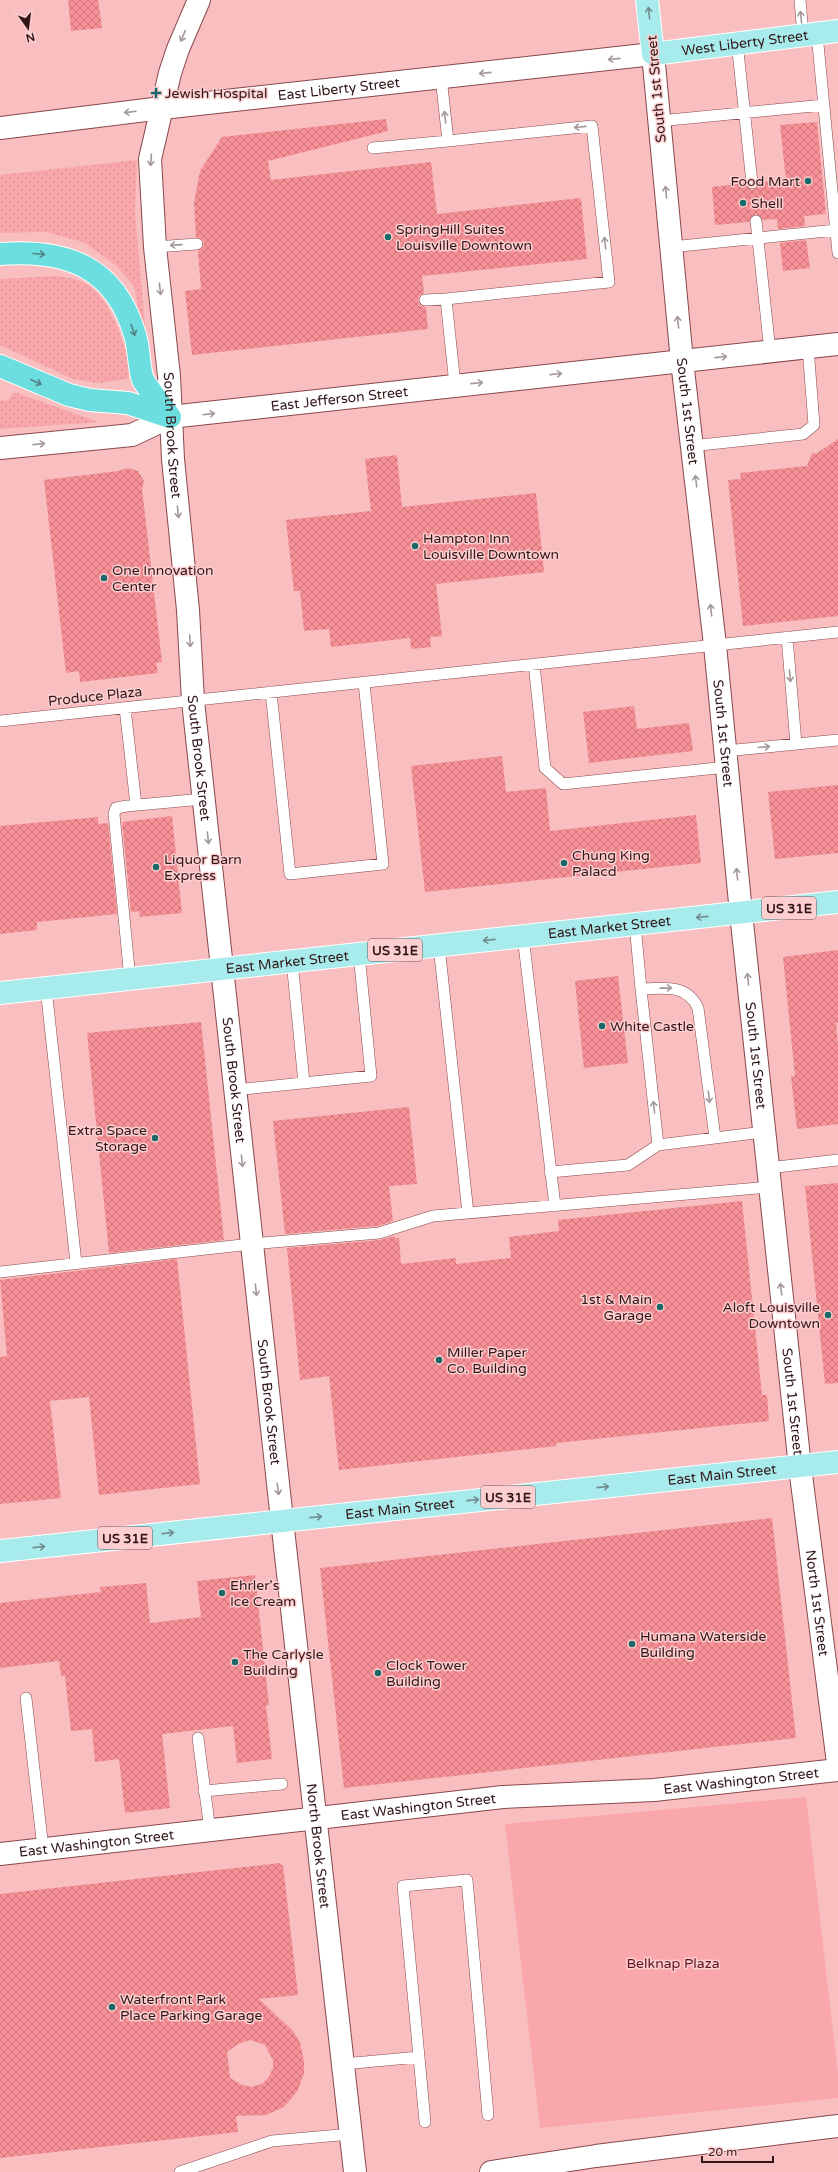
<svg xmlns="http://www.w3.org/2000/svg" width="838" height="2172" font-family="'Varela Round',sans-serif">
  <defs>
    <pattern id="grass-dots" width="8" height="8" patternUnits="userSpaceOnUse"><rect width="8" height="8" fill="#f9a7ab"/><path d="M2 2h.1M6 6h.1" fill="none" stroke="#d68f93" stroke-width="1.8" stroke-linecap="round"/></pattern>
    <pattern id="building-cross-hatch" width="8" height="8" patternUnits="userSpaceOnUse"><rect width="8" height="8" fill="#f79197"/><path d="M0 0l8 8M0 8l8-8" fill="none" stroke="#c9757a"/></pattern>
  </defs>
  <rect width="100%" height="100%" fill="#f9bebf"/>
  <path fill="url(#grass-dots)" d="M137,160L135,213L145,326L141,325L134,286L116,265L83,242L46,232L0,233V175Z
    M56,276C63,277 73,278 80,281C111,293 122,341 132,370L127,379L98,383L73,379L0,345V279Z
    M14,392L99,422L0,429V401L8,400Z"/>
  <path fill="#f9a7ab" d="M806,1797L838,2075V2098L540,2128L505,1824Z"/>
  <path fill="url(#building-cross-hatch)" fill-rule="evenodd" d="M68,0H98L102,28L71,31Z
    M386,119L388,131L268,161L271,180L431,162L437,214L581,198L587,259L422,276L424,293L419,296L418,301L421,306L426,307L428,329L192,355L185,291L201,289L198,251L201,250L204,244L203,240L196,237L194,203L200,171L222,137Z
    M817,122L826,214L804,216L805,226L778,229L777,219L763,220L761,217L756,214L752,216L749,222L715,225L712,187L745,183L747,187L752,190L756,188L759,182L786,180L780,125Z
    M806,240L810,268L783,271L780,243Z
    M838,439V616L743,626L728,480L741,479L740,473L807,466L812,453L816,454Z
    M397,455L402,507L536,493L544,572L436,584L442,636L430,637L431,647L411,649L410,638L331,647L329,629L304,631L300,591H294L286,520L371,511L365,459Z
    M127,468L138,471L144,481L142,489L162,662L156,663L158,673L80,682L79,671L66,673L44,480L119,471Z
    M634,706L637,729L689,723L693,751L589,763L583,712Z
    M502,756L506,792L546,788L550,831L696,815L701,863L425,892L411,766Z
    M838,785V853L775,859L768,792Z
    M172,816L182,913L140,917L139,911L131,912L122,822Z
    M98,817V824L108,823L117,914L37,922V930L0,934V826Z
    M838,950V1023H836L838,1046V1124L797,1129L791,1076H795L783,957Z
    M618,976L628,1063L584,1068L575,981Z
    M201,1022L224,1240L109,1253L87,1033Z
    M409,1107L417,1184L389,1186L393,1221L378,1226L285,1234L273,1121Z
    M838,1183V1383L825,1384L805,1186Z
    M742,1201L762,1395H767L769,1421L556,1443V1446L339,1470L329,1376L300,1380L287,1248L380,1240L394,1236L395,1238H399L401,1264L456,1258V1264L511,1258L509,1237L559,1231L558,1220Z
    M177,1259L200,1484L99,1495L89,1397L50,1401L61,1498L0,1504V1357L7,1356L0,1280Z
    M772,1518L796,1738L344,1788L320,1568Z
    M255,1575L269,1705H266L272,1759L237,1763L233,1726L162,1734L170,1808L125,1813L119,1759L95,1762L92,1729L71,1731L65,1676H61L59,1661L0,1668V1603L101,1592L100,1587L146,1583L150,1623L201,1617L197,1581Z
    M280,1863L281,1865H283L298,1995L259,1999L293,2031L300,2042L304,2061V2073L298,2090L291,2099L284,2107L266,2115L236,2116L238,2132L0,2158V1894ZM250,2040L265,2045L273,2060V2068L269,2077L262,2084L251,2087L242,2085L230,2078L227,2052L238,2044Z"/>
  <g fill="none" stroke-linecap="round" stroke-linejoin="round">
    <defs>
      <path id="lane" d="M800,0L803,35
        M817,34L838,253
        M737,42L752,183
        M441,77L448,141L592,126L609,282L446,299L455,385
        M659,121L824,105
        M373,148L448,141
        M756,221L770,351
        M155,247L197,244
        M671,247L836,230
        M425,300L446,299
        M691,446L803,434L814,425L808,347
        M787,637L796,744
        M534,664L545,768L563,784L727,767
        M271,692L290,874L383,864L364,683
        M125,708L136,805
        M0,721L838,632
        M725,751L838,740
        M635,924L641,989
        M523,936L555,1206
        M439,946L468,1213
        M292,961L304,1083
        M130,979L114,814L116,808L127,806L203,799
        M46,988L76,1263
        M234,1090L371,1076L359,954
        M658,1145L641,989C664,988 687,984 698,1008L715,1138
        M768,1168L838,1160
        M550,1172L628,1165L658,1145L764,1132
        M0,1272L251,1244L379,1233L433,1216L769,1187
        M26,1698L43,1849
        M198,1738L210,1831
        M204,1791L282,1784
        M419,2057L425,2122
        M343,2064L419,2057L403,1886L467,1880L488,2115
        M180,2172L272,2141L351,2134"/>
      <g id="street">
        <path id="s1" d="M800,1467L838,1763"/>
        <path id="s2" d="M282,1520L355,2172"/>
        <path id="s3" d="M0,1854L503,1797L654,1790L838,1770"/>
      </g>
      <g id="secondary">
        <path id="s4" d="M199,0L178,49L170,73L150,159L155,247L169,376L173,459L188,610L193,701L282,1520"/>
        <path id="s5" d="M0,128L162,108L653,54L682,361L715,645L741,913L800,1467"/>
        <path id="s6" d="M0,448L132,435L170,417L838,344"/>
        <path d="M491,2172L596,2156L838,2126"/>
      </g>
      <g id="primary">
        <path id="s7" d="M647,0L653,54L838,31"/>
        <path id="s8" d="M0,993L838,902"/>
        <path id="s9" d="M0,1551L838,1462"/>
      </g>
      <path id="highway" d="M0,254C66,249 115,266 135,335C139,346 139,371 143,380C151,393 161,405 170,417
        M0,366L69,395L90,400L128,403L170,417"/>
    </defs>
    <use href="#lane" stroke="#88494d" stroke-width="12"/>
    <use href="#street" stroke="#88494d" stroke-width="24"/>
    <use href="#secondary" stroke="#88494d" stroke-width="24"/>
    <use href="#primary" stroke="#fff" stroke-width="24"/>
    <use href="#highway" stroke="#fff" stroke-width="24"/>
    <use href="#lane" stroke="#fff" stroke-width="11"/>
    <use href="#street" stroke="#fff" stroke-width="22"/>
    <use href="#secondary" stroke="#fff" stroke-width="22"/>
    <use href="#primary" stroke="#a7ebec" stroke-width="22"/>
    <use href="#highway" stroke="#6ddedf" stroke-width="22"/>
  </g>
  <defs><path id="oneway-shaft" d="M-6 0H5M1.5-3L5.5 0L1.5 3" fill="none" stroke-width="1.6" stroke-linecap="round" stroke-linejoin="round"/></defs>
  <g stroke="#728c8d">
    <use href="#oneway-shaft" transform="translate(649 13) rotate(-96)"/>
    <use href="#oneway-shaft" transform="translate(702 917) rotate(174)"/>
    <use href="#oneway-shaft" transform="translate(489 940) rotate(174)"/>
    <use href="#oneway-shaft" transform="translate(603 1487) rotate(-6)"/>
    <use href="#oneway-shaft" transform="translate(473 1500) rotate(-6)"/>
    <use href="#oneway-shaft" transform="translate(316 1517) rotate(-6)"/>
    <use href="#oneway-shaft" transform="translate(168 1533) rotate(-6)"/>
    <use href="#oneway-shaft" transform="translate(39 1547) rotate(-6)"/>
  </g>
  <g stroke="#a39798">
    <use href="#oneway-shaft" transform="translate(801 17) rotate(-96)"/>
    <use href="#oneway-shaft" transform="translate(183 36) rotate(113)"/>
    <use href="#oneway-shaft" transform="translate(614 59) rotate(174)"/>
    <use href="#oneway-shaft" transform="translate(485 73) rotate(174)"/>
    <use href="#oneway-shaft" transform="translate(130 112) rotate(173)"/>
    <use href="#oneway-shaft" transform="translate(445 117) rotate(-96)"/>
    <use href="#oneway-shaft" transform="translate(580 127) rotate(174)"/>
    <use href="#oneway-shaft" transform="translate(151 160) rotate(94)"/>
    <use href="#oneway-shaft" transform="translate(666 192) rotate(-95)"/>
    <use href="#oneway-shaft" transform="translate(605 243) rotate(-96)"/>
    <use href="#oneway-shaft" transform="translate(176 245) rotate(176)"/>
    <use href="#oneway-shaft" transform="translate(160 289) rotate(84)"/>
    <use href="#oneway-shaft" transform="translate(678 322) rotate(-96)"/>
    <use href="#oneway-shaft" transform="translate(721 357) rotate(-6)"/>
    <use href="#oneway-shaft" transform="translate(556 374) rotate(-6)"/>
    <use href="#oneway-shaft" transform="translate(477 383) rotate(-6)"/>
    <use href="#oneway-shaft" transform="translate(209 414) rotate(-7)"/>
    <use href="#oneway-shaft" transform="translate(39 444) rotate(-6)"/>
    <use href="#oneway-shaft" transform="translate(696 481) rotate(-97)"/>
    <use href="#oneway-shaft" transform="translate(178 512) rotate(84)"/>
    <use href="#oneway-shaft" transform="translate(711 610) rotate(-97)"/>
    <use href="#oneway-shaft" transform="translate(190 641) rotate(87)"/>
    <use href="#oneway-shaft" transform="translate(790 676) rotate(85)"/>
    <use href="#oneway-shaft" transform="translate(764 747) rotate(-5)"/>
    <use href="#oneway-shaft" transform="translate(208 838) rotate(84)"/>
    <use href="#oneway-shaft" transform="translate(737 874) rotate(-96)"/>
    <use href="#oneway-shaft" transform="translate(748 979) rotate(-96)"/>
    <use href="#oneway-shaft" transform="translate(666 988) rotate(-1)"/>
    <use href="#oneway-shaft" transform="translate(709 1097) rotate(83)"/>
    <use href="#oneway-shaft" transform="translate(654 1107) rotate(-96)"/>
    <use href="#oneway-shaft" transform="translate(242 1161) rotate(84)"/>
    <use href="#oneway-shaft" transform="translate(781 1289) rotate(-97)"/>
    <use href="#oneway-shaft" transform="translate(256 1290) rotate(84)"/>
    <use href="#oneway-shaft" transform="translate(278 1489) rotate(82)"/>
  </g>
  <g stroke="#528486">
    <use href="#oneway-shaft" transform="translate(39 254) rotate(5)"/>
    <use href="#oneway-shaft" transform="translate(133 330) rotate(71)"/>
    <use href="#oneway-shaft" transform="translate(36 382) rotate(24)"/>
  </g>
  <g fill="#1a6869" stroke="#fdcfd0" stroke-width="1.5">
    <path d="M154 87h4v4h4v4h-4v4h-4v-4h-4v-4h4z"/>
    <circle cx="808" cy="181" r="4"/>
    <circle cx="743" cy="203" r="4"/>
    <circle cx="388" cy="237" r="4"/>
    <circle cx="415" cy="546" r="4"/>
    <circle cx="104" cy="578" r="4"/>
    <circle cx="564" cy="863" r="4"/>
    <circle cx="156" cy="867" r="4"/>
    <circle cx="602" cy="1026" r="4"/>
    <circle cx="155" cy="1138" r="4"/>
    <circle cx="660" cy="1307" r="4"/>
    <circle cx="828" cy="1315" r="4"/>
    <circle cx="439" cy="1360" r="4"/>
    <circle cx="222" cy="1593" r="4"/>
    <circle cx="632" cy="1644" r="4"/>
    <circle cx="235" cy="1662" r="4"/>
    <circle cx="378" cy="1673" r="4"/>
    <circle cx="112" cy="2007" r="4"/>
  </g>
  <g text-anchor="middle" stroke-width="3" stroke-linejoin="round" paint-order="stroke">
    <g fill="#fdcfd0" stroke="#6f4e50" stroke-width="1">
      <rect x="762" y="897" width="54" height="22" rx="3"/>
      <rect x="368" y="939" width="54" height="22" rx="3"/>
      <rect x="481" y="1486" width="54" height="22" rx="3"/>
      <rect x="98" y="1527" width="54" height="22" rx="3"/>
    </g>
    <g font-size="13" font-weight="bold" fill="#321719">
      <text x="789" y="913">US 31E</text>
      <text x="395" y="955">US 31E</text>
      <text x="508" y="1502">US 31E</text>
      <text x="125" y="1543">US 31E</text>
    </g>
    <g font-size="14" fill="#321719" stroke="#fdcfd0">
      <text dy="5" stroke="none"><textPath href="#s7" startOffset="147">West Liberty Street</textPath></text>
      <text dy="5" stroke="none"><textPath href="#s5" startOffset="341">East Liberty Street</textPath></text>
      <text transform="translate(656 89) rotate(-95)" y="5">South 1st Street</text>
      <text dy="5" stroke="none"><textPath href="#s6" startOffset="345">East Jefferson Street</textPath></text>
      <text dy="5" stroke="none"><textPath href="#s5" startOffset="1016">South 1st Street</textPath></text>
      <text dy="5" stroke="none"><textPath href="#s4" startOffset="444">South Brook Street</textPath></text>
      <text transform="translate(95 696) rotate(-6)" y="5">Produce Plaza</text>
      <text dy="5" stroke="none"><textPath href="#s5" startOffset="1340">South 1st Street</textPath></text>
      <text dy="5" stroke="none"><textPath href="#s4" startOffset="768">South Brook Street</textPath></text>
      <text dy="5" stroke="none"><textPath href="#s8" startOffset="613">East Market Street</textPath></text>
      <text dy="5" stroke="none"><textPath href="#s8" startOffset="289">East Market Street</textPath></text>
      <text dy="5" stroke="none"><textPath href="#s5" startOffset="1664">South 1st Street</textPath></text>
      <text dy="5" stroke="none"><textPath href="#s4" startOffset="1092">South Brook Street</textPath></text>
      <text dy="5" stroke="none"><textPath href="#s4" startOffset="1416">South Brook Street</textPath></text>
      <text dy="5" stroke="none"><textPath href="#s5" startOffset="2012">South 1st Street</textPath></text>
      <text dy="5" stroke="none"><textPath href="#s9" startOffset="726">East Main Street</textPath></text>
      <text dy="5" stroke="none"><textPath href="#s9" startOffset="402">East Main Street</textPath></text>
      <text dy="5" stroke="none"><textPath href="#s1" startOffset="137">North 1st Street</textPath></text>
      <text dy="5" stroke="none"><textPath href="#s3" startOffset="745">East Washington Street</textPath></text>
      <text dy="5" stroke="none"><textPath href="#s3" startOffset="421">East Washington Street</textPath></text>
      <text dy="5" stroke="none"><textPath href="#s3" startOffset="97">East Washington Street</textPath></text>
      <text dy="5" stroke="none"><textPath href="#s2" startOffset="328">North Brook Street</textPath></text>
    </g>
    <g font-size="14" fill="#321719" stroke="#fdcfd0" text-anchor="start">
      <text x="165" y="98">Jewish Hospital</text>
      <text x="800" y="186" text-anchor="end">Food Mart</text>
      <text x="751" y="208">Shell</text>
      <text x="396" y="234">SpringHill Suites<tspan x="396" dy="16">Louisville Downtown</tspan></text>
      <text x="423" y="543">Hampton Inn<tspan x="423" dy="16">Louisville Downtown</tspan></text>
      <text x="112" y="575">One Innovation<tspan x="112" dy="16">Center</tspan></text>
      <text x="572" y="860">Chung King<tspan x="572" dy="16">Palacd</tspan></text>
      <text x="164" y="864">Liquor Barn<tspan x="164" dy="16">Express</tspan></text>
      <text x="610" y="1031">White Castle</text>
      <text x="147" y="1135" text-anchor="end">Extra Space<tspan x="147" dy="16">Storage</tspan></text>
      <text x="652" y="1304" text-anchor="end">1st &amp; Main<tspan x="652" dy="16">Garage</tspan></text>
      <text x="820" y="1312" text-anchor="end">Aloft Louisville<tspan x="820" dy="16">Downtown</tspan></text>
      <text x="447" y="1357">Miller Paper<tspan x="447" dy="16">Co. Building</tspan></text>
      <text x="230" y="1590">Ehrler's<tspan x="230" dy="16">Ice Cream</tspan></text>
      <text x="640" y="1641">Humana Waterside<tspan x="640" dy="16">Building</tspan></text>
      <text x="243" y="1659">The Carlysle<tspan x="243" dy="16">Building</tspan></text>
      <text x="386" y="1670">Clock Tower<tspan x="386" dy="16">Building</tspan></text>
      <text x="120" y="2004">Waterfront Park<tspan x="120" dy="16">Place Parking Garage</tspan></text>
    </g>
    <g font-size="14" fill="#611320" stroke="#fdcfd0">
      <text x="673" y="1968">Belknap Plaza</text>
    </g>
  </g>
  <g transform="translate(28 28) rotate(166)" stroke="#fdcfd0" stroke-width="3" paint-order="stroke">
  <path d="M0-3L7 15L0 10L-7 15Z" fill="#321719"/>
  <text y="-6" font-size="11" font-weight="bold" text-anchor="middle" fill="#321719">N</text>
  </g>
  <path d="M702 2156v6h71v-6" fill="none" stroke="#321719" stroke-width="2"/>
  <text x="708" y="2156" font-size="12" fill="#321719" stroke="#fdcfd0" stroke-width="3" paint-order="stroke">20 m</text>
</svg>
